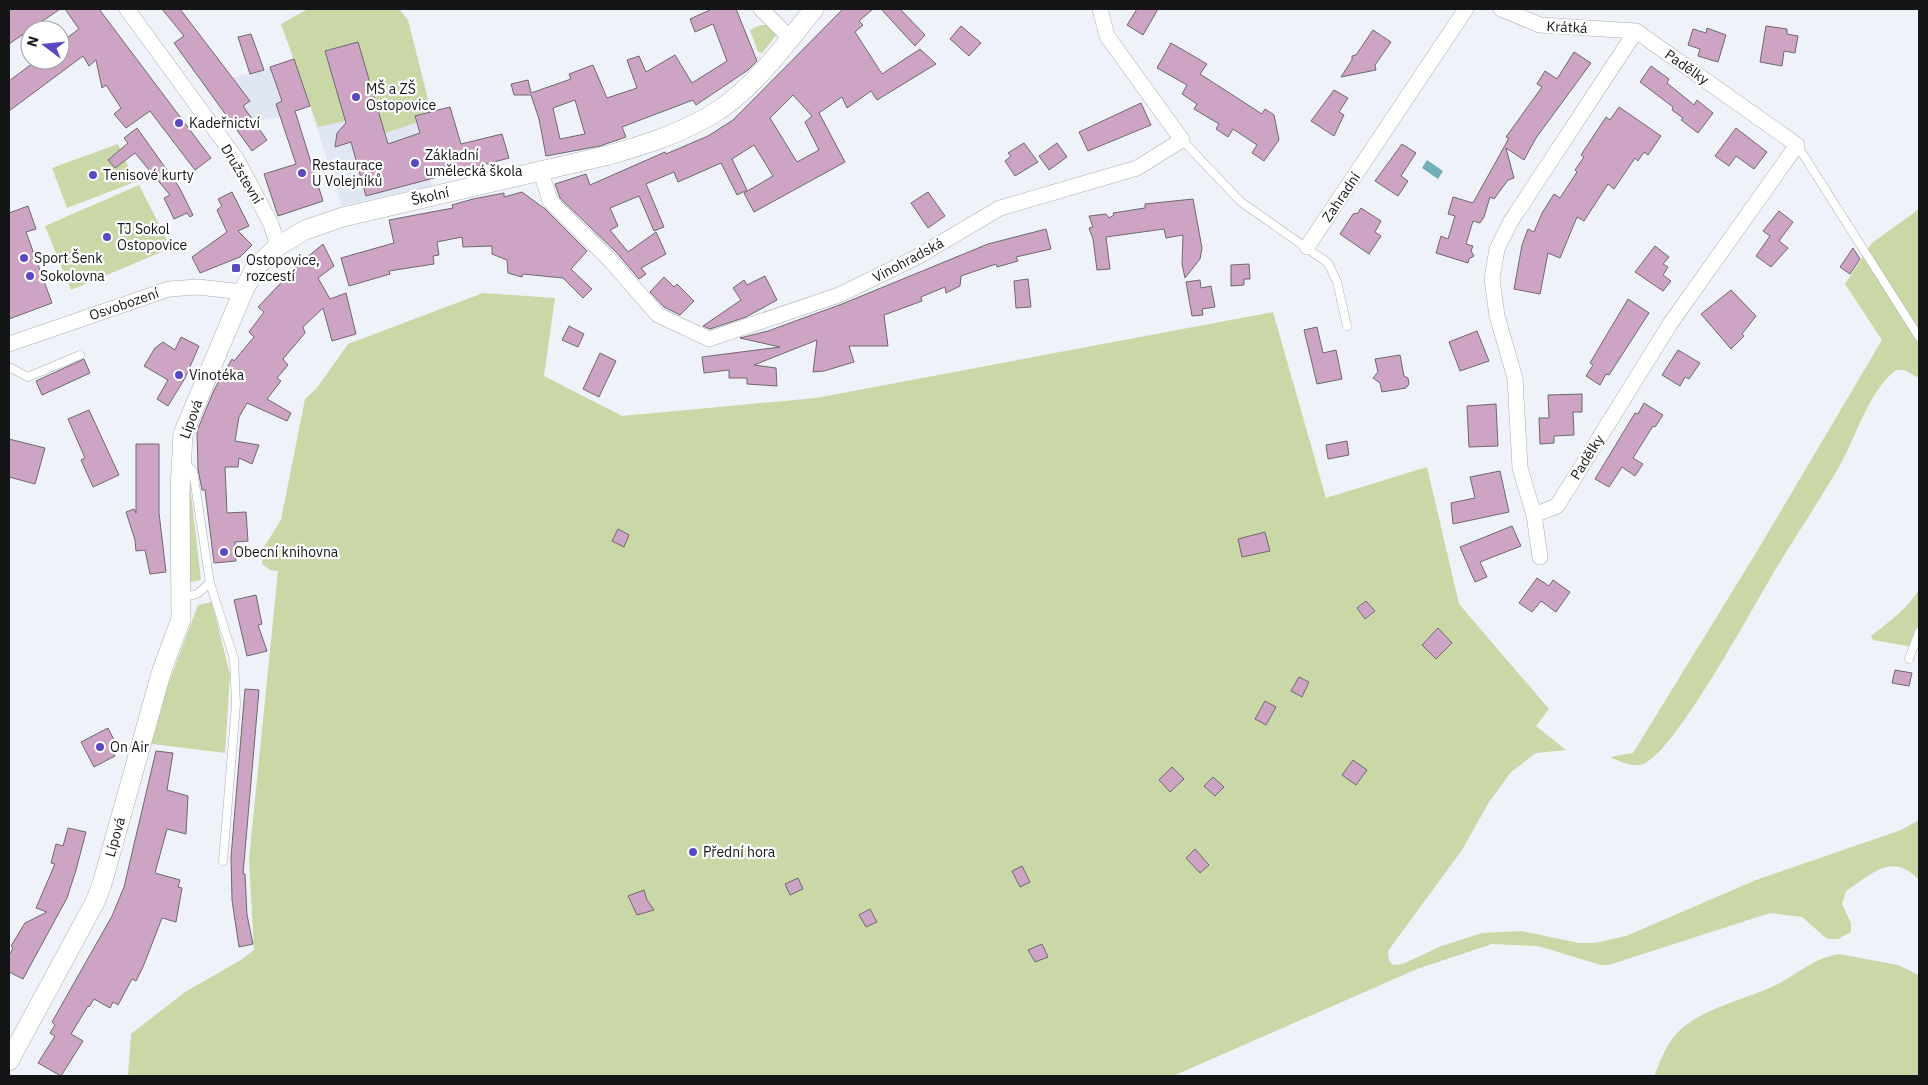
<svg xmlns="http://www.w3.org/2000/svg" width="1928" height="1085" font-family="'IBM Plex Sans',sans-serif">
  <rect width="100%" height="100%" fill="#eff2f8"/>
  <path fill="#e0e6f3" d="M308,9H399L408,20L431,111L415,116L432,186L342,206L310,106L281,117L254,122L239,133L227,78L250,74L294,59L281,24Z"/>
  <path fill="#cad7a7" d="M308,9H399L408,20L431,111L415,116L416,123L385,133L358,42L325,51L345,121L318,127L281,24Z
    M760,25H768L778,33L762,53L758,52L750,30Z
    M118,144L135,182L67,208L52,168Z
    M139,185L171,248L71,290L45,226Z
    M1919,209V378L1904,370H1896C1867,393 1857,436 1839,467C1819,501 1797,534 1777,567C1755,603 1675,753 1643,764C1633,768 1619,761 1610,757L1633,753L1759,548L1882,340L1845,284L1872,243Z
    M483,293L555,298L544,376L622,416L816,398L1273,312L1326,498L1427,467L1459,604L1549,709L1536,726L1566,750L1536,753L1511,772L1489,802L1462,850L1388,951L1389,960L1393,965L1403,964L1439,947L1482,933L1522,931L1579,943H1595L1626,936L1756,880L1901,830L1919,820V880C1892,851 1872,874 1846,891L1842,904L1851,923V932L1838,939H1831L1826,938L1802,917L1770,913L1609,965H1601L1538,946L1492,944L1417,969L1173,1076H128L131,1034L185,992L241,960L254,950L249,859L278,571L270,570L262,564L264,547L281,520L305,399L317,388L348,344Z
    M189,476L201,580L190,582Z
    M1919,590V648L1873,640L1871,636C1889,622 1907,609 1919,590Z
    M212,602L230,675L225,753L152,744L147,741L198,605Z
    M1839,954L1898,965L1919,975V1076H1654C1660,1063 1665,1047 1675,1035C1700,1008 1742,1001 1774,986C1797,975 1813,958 1839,954Z"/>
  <path fill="#71b0b8" d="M1427,160L1443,171L1438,179L1422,168Z"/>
  <path fill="#cda4c4" stroke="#6e696d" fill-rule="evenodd" d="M9,9H60L9,44Z
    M65,9H99L211,158L195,170L150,111L126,128L114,114L121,108L106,85L102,88L96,60L89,66L83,56L9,111V81L37,60H60V43L79,29Z
    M162,9H180L250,101L243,106L267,140L252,151L174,43L184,36Z
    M712,9H736L757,61L748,70L696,105L693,100L622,127L626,137L600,146L546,156L539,119L531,95H514L511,84L528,80L531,93L571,79L569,74L593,65L607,98L637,88L627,60L639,56L646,72L675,55L692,83L727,61L713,24L695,32L690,19ZM575,100L585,134L560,139L553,108Z
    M843,9H873L859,21L863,25L855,32L882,74L920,49L936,64L877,100L871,91L847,108L842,97L819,113L845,162L754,212L744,193L773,176L754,145L732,159L747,190L737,195L721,163L678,182L674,172L646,184L664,227L654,231L639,196L610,208L618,226L610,230L628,252L656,232L666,254L641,268L646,274L639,279L617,253L560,198L555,184L586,174L590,185L665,152L666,154L708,136L733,120ZM793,95L812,116L805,122L819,150L797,162L770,118Z
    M881,9H900L925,35L915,46Z
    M1137,9H1158L1143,35L1127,25Z
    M961,26L981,43L969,56L950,39Z
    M1766,26L1787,29V34L1798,36L1795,53L1784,51L1782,66L1760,62Z
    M1707,28L1726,35L1718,62L1698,56L1700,49L1688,45L1693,29L1706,33Z
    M1373,30L1391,42L1375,65L1376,70L1341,77L1352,60V56L1356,55Z
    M251,34L264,70L250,74L238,37Z
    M358,42L388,144L420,133L415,116L450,107L461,144L502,134L509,158L366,196L351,142L335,147L337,133L346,123L325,51Z
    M1171,43L1207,64L1200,74L1262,114L1265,109L1274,115L1279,140L1264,161L1252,153L1257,145L1233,129L1228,137L1216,129L1219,124L1194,109L1197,104L1182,94L1187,85L1157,68Z
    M1574,52L1591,63L1536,138L1524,160L1506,148L1514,178L1508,180L1494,199L1490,197L1484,217L1480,223L1473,221L1466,244L1473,246L1471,251L1474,256L1469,259L1468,263L1436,253L1441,236L1448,239L1455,216L1448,214L1453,197L1473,203L1509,138L1506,137L1542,87L1537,84L1545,71L1557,79Z
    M294,59L310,106L295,111L323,201L278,216L264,174L296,164L276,104L282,101L270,67Z
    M1651,66L1669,79L1667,83L1694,105L1697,100L1713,113L1698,133L1681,120L1683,118L1672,110L1673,107L1640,82Z
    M1334,90L1348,98L1339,112L1344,115L1334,136L1311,121Z
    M1141,103L1151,125L1088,151L1079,132Z
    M1619,107L1661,136L1648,155L1644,152L1638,161L1635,158L1614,189L1608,184L1584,221L1577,217L1560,258L1548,253L1540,294L1514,289L1522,245L1528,229L1534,232L1542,213L1554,194L1560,198L1577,172L1575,170L1584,157L1581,155L1606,117L1610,120Z
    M137,128L179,187L193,215L190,217L187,213L174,219L164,198L170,195L135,153L115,168L108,160L128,143L124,138Z
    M1736,128L1767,152L1754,169L1736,156L1729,166L1715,156Z
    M1024,143L1038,162L1015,176L1005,161L1011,156L1008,153Z
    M1057,143L1067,157L1049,170L1039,156Z
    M1402,144L1416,153L1401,176L1408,181L1398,196L1375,181Z
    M232,192L249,226L238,231L252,245L240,257L200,273L192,257L227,232L217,210L222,206L218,199Z
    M522,192L545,209L587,251L571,269L592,289L583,298L563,278L523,274L522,277L508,273L507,260L492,254V246L463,247L462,237L437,242L439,255L433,256L434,264L389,271L390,274L349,286L341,258L394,243L389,220L453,208L452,205L473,199L504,193V197Z
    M928,192L945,216L928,228L911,203Z
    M1193,199L1202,248L1200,259L1185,278L1182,264L1183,235L1166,238L1164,229L1106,237L1110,269L1097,270L1093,239L1089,228L1093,227L1089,216L1106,214L1109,218L1114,215L1113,213L1145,208V204Z
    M28,206L36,229L26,232L52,303L9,319V213Z
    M1361,208L1381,221L1375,232L1381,236L1369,254L1340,234L1353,214L1358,213Z
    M1779,211L1793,222L1779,241L1788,248L1771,267L1756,256L1770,236L1763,231Z
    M1046,229L1051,249L1016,257L1018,261L997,267L996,264L961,276L960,286L946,293L945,287L921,297L922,301L884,315L888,346H849L854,362L824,371L813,372L817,340L754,365L776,368L777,386L747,384V378H729V370L704,373L702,357L780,347L740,338L768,331L842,304L988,244Z
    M323,244L334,266L318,278L330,299L346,293L356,334L332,341L323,308L303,327L305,333L283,359L288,365L277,378L281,381L267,399L291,413L287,421L247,403L239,417L235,441L259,445L252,464L239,458L238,467H225L227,513L246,512L248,541L235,542L236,561L214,563L205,490H202L198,469L197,431L214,390L232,359L234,361L254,337L249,332L264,312L258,307L298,265Z
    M1655,246L1669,257L1663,264L1668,267L1663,275L1671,281L1663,291L1635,272Z
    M1853,248L1860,259L1850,274L1840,267Z
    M1249,264L1250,279H1244V285L1231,286V265Z
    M765,276L777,300L746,317L710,329L703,326L741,300L733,288L744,280L747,285Z
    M664,277L674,287L677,284L694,301L680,315L664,307L650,292Z
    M1028,279L1031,307L1016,308L1014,281Z
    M1200,280L1201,288L1211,286L1215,307L1202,309L1203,315L1192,316L1186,282Z
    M1731,290L1756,316L1742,334L1744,336L1731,349L1701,314Z
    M1628,299L1649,313L1609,375L1606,374L1600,385L1586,376L1593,365L1590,363Z
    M569,326L584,334L578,347L562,340Z
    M1317,327L1323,353L1336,350L1342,379L1317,384L1304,330Z
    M1477,331L1489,361L1460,371L1449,342Z
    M181,337L199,346L185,378L168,406L157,399L168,380L144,366L155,348L163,342L175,350Z
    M1678,350L1700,363L1689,379L1685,377L1680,386L1662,375Z
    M600,353L616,361L599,397L583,389Z
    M1400,355L1404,376L1408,378L1409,384L1406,388L1382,392L1380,383L1373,378L1378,372L1375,359Z
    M84,359L90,373L42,395L36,381Z
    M1582,394V412H1573L1574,435L1554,436V443L1540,444L1539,418H1549L1548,395Z
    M1644,403L1663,415L1655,427L1653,426L1633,458L1643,464L1635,476L1622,467L1609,487L1595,479L1635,413L1638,414Z
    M1496,404L1498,446L1469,447L1467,406Z
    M89,410L119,475L93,487L81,460L85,458L68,419Z
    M9,439L45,448L35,484L9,477Z
    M1347,441L1349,455L1328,459L1326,445Z
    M136,444H159V513L166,572L150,574L145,550L136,551L135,540L126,512L134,509L136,513Z
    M1500,471L1509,512L1453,524L1451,503L1475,498L1470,477Z
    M1512,526L1521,546L1480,562L1487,577L1475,582L1460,547Z
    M618,529L629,535L624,547L612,541Z
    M1265,532L1270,551L1242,557L1238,539Z
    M1537,578L1549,586L1553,580L1570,592L1556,612L1541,601L1532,612L1519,603Z
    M256,595L262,624L258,625L267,651L247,656L234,600Z
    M1366,601L1375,611L1365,619L1357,608Z
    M1438,628L1452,643L1436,659L1422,645Z
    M1895,670L1912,673L1909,686L1892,683Z
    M1299,677L1309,682L1302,697L1291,691Z
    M245,689L259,690L243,874H245L247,915L253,944L239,947L232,900L231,857Z
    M1265,701L1276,707L1266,725L1255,719Z
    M108,728L116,744L110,747L115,756L94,767L81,742Z
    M156,751L173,753L167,790L188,796L186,834L167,829L155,873L180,880L178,887L182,888L176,922L162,918L143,967L136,981L132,979L118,1005L113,1002L110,1008L94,999L89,1007L88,1006L71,1034L83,1041L61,1076L38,1063L55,1036L50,1033L55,1025L52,1022L112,916L124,887Z
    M1353,760L1367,770L1356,785L1342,775Z
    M1172,767L1184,779L1170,792L1159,780Z
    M1213,777L1224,787L1215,796L1204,786Z
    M68,828L86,832L76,870L67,898L23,979L9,972V956L13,948L11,946L25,923L47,912L36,908L55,864L51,863L56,844L63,846Z
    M1195,849L1209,865L1200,873L1186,858Z
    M1022,866L1030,882L1020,887L1012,871Z
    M798,878L803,889L790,895L785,884Z
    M644,890L647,900L654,910L637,915L628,896Z
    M870,909L877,922L866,927L859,915Z
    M1042,944L1048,957L1035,962L1028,950Z"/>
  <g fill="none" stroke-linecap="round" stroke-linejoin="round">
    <defs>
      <path id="service" d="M1182,140L1241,202L1328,263L1337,282L1347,326
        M1797,145L1919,337
        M9,367L28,377L80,355
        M187,465L193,471L210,583L234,659L236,704L223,861
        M182,598L197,594L210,583
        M1909,659L1919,632"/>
      <path id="minor" d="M127,9L237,160L271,224L278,246
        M761,9L790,38
        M1501,9L1540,25L1636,31
        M541,172L550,201L610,260L658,315L709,339L839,295L917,257L1000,208L1137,168L1182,140L1107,36L1100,9
        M1307,247L1466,9
        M9,344L169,289L198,287L243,292
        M1534,515L1557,506L1670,324L1797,145L1636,31L1511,221L1497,249L1492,279L1497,316L1515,378L1520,468L1534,515L1540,557"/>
      <path id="tertiary" d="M9,1061L95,902L102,884L162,670L181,619L180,489L183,434L243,292L256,267L278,246L305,230L343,217L609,155C644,145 679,134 711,115C753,90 784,46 814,9"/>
    </defs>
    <use href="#service" stroke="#aaadb3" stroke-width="9"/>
    <use href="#minor" stroke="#aaadb3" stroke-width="16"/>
    <use href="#tertiary" stroke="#aaadb3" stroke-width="20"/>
    <use href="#service" stroke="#fff" stroke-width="8"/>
    <use href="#minor" stroke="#fff" stroke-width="15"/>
    <use href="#tertiary" stroke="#fff" stroke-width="19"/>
  </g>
  <g fill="#5a4ac2" stroke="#fff" stroke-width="2">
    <circle cx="356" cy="97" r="5"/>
    <circle cx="179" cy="123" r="5"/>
    <circle cx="415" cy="163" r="5"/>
    <circle cx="302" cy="173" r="5"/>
    <circle cx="93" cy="175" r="5"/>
    <circle cx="107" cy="237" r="5"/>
    <circle cx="24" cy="258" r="5"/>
    <rect x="231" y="263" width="10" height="10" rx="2.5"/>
    <circle cx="30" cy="276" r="5"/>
    <circle cx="179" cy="375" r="5"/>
    <circle cx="224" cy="552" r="5"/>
    <circle cx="100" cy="747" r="5"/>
    <circle cx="693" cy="852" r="5"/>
  </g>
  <g text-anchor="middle" stroke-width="4.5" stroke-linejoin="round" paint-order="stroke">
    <g font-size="14" fill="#141517" stroke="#fff">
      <text transform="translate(1567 27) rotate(3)" y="5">Krátká</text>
      <text transform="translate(1687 67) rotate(35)" y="5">Padělky</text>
      <text transform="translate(242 174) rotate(59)" y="5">Družstevní</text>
      <text transform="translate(430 196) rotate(-13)" y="5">Školní</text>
      <text transform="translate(1341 197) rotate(-56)" y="5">Zahradní</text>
      <text transform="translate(908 260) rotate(-28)" y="5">Vinohradská</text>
      <text transform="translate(124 304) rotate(-19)" y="5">Osvobození</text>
      <text transform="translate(191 419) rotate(-70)" y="5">Lípová</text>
      <text transform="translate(1587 457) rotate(-58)" y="5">Padělky</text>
      <text transform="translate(115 837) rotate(-74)" y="5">Lípová</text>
    </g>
    <g font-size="14" fill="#141517" stroke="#fff" text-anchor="start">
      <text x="366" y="94">MŠ a ZŠ<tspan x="366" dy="16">Ostopovice</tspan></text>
      <text x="189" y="128">Kadeřnictví</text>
      <text x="425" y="160">Základní<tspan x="425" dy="16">umělecká škola</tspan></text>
      <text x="312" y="170">Restaurace<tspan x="312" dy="16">U Volejníků</tspan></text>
      <text x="103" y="180">Tenisové kurty</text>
      <text x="117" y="234">TJ Sokol<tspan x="117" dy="16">Ostopovice</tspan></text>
      <text x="34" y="263">Sport Šenk</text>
      <text x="246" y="265">Ostopovice,<tspan x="246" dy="16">rozcestí</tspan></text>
      <text x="40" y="281">Sokolovna</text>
      <text x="189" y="380">Vinotéka</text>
      <text x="234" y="557">Obecní knihovna</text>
      <text x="110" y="752">On Air</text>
      <text x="703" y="857">Přední hora</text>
    </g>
  </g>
  <rect width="1928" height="1085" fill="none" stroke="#141517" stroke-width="20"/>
  <g transform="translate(45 45) rotate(286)"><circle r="24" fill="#ffffff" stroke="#a1a1a2"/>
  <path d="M0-4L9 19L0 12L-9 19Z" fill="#5a4ac2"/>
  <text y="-8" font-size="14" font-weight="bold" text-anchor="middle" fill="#141517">N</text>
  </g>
</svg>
